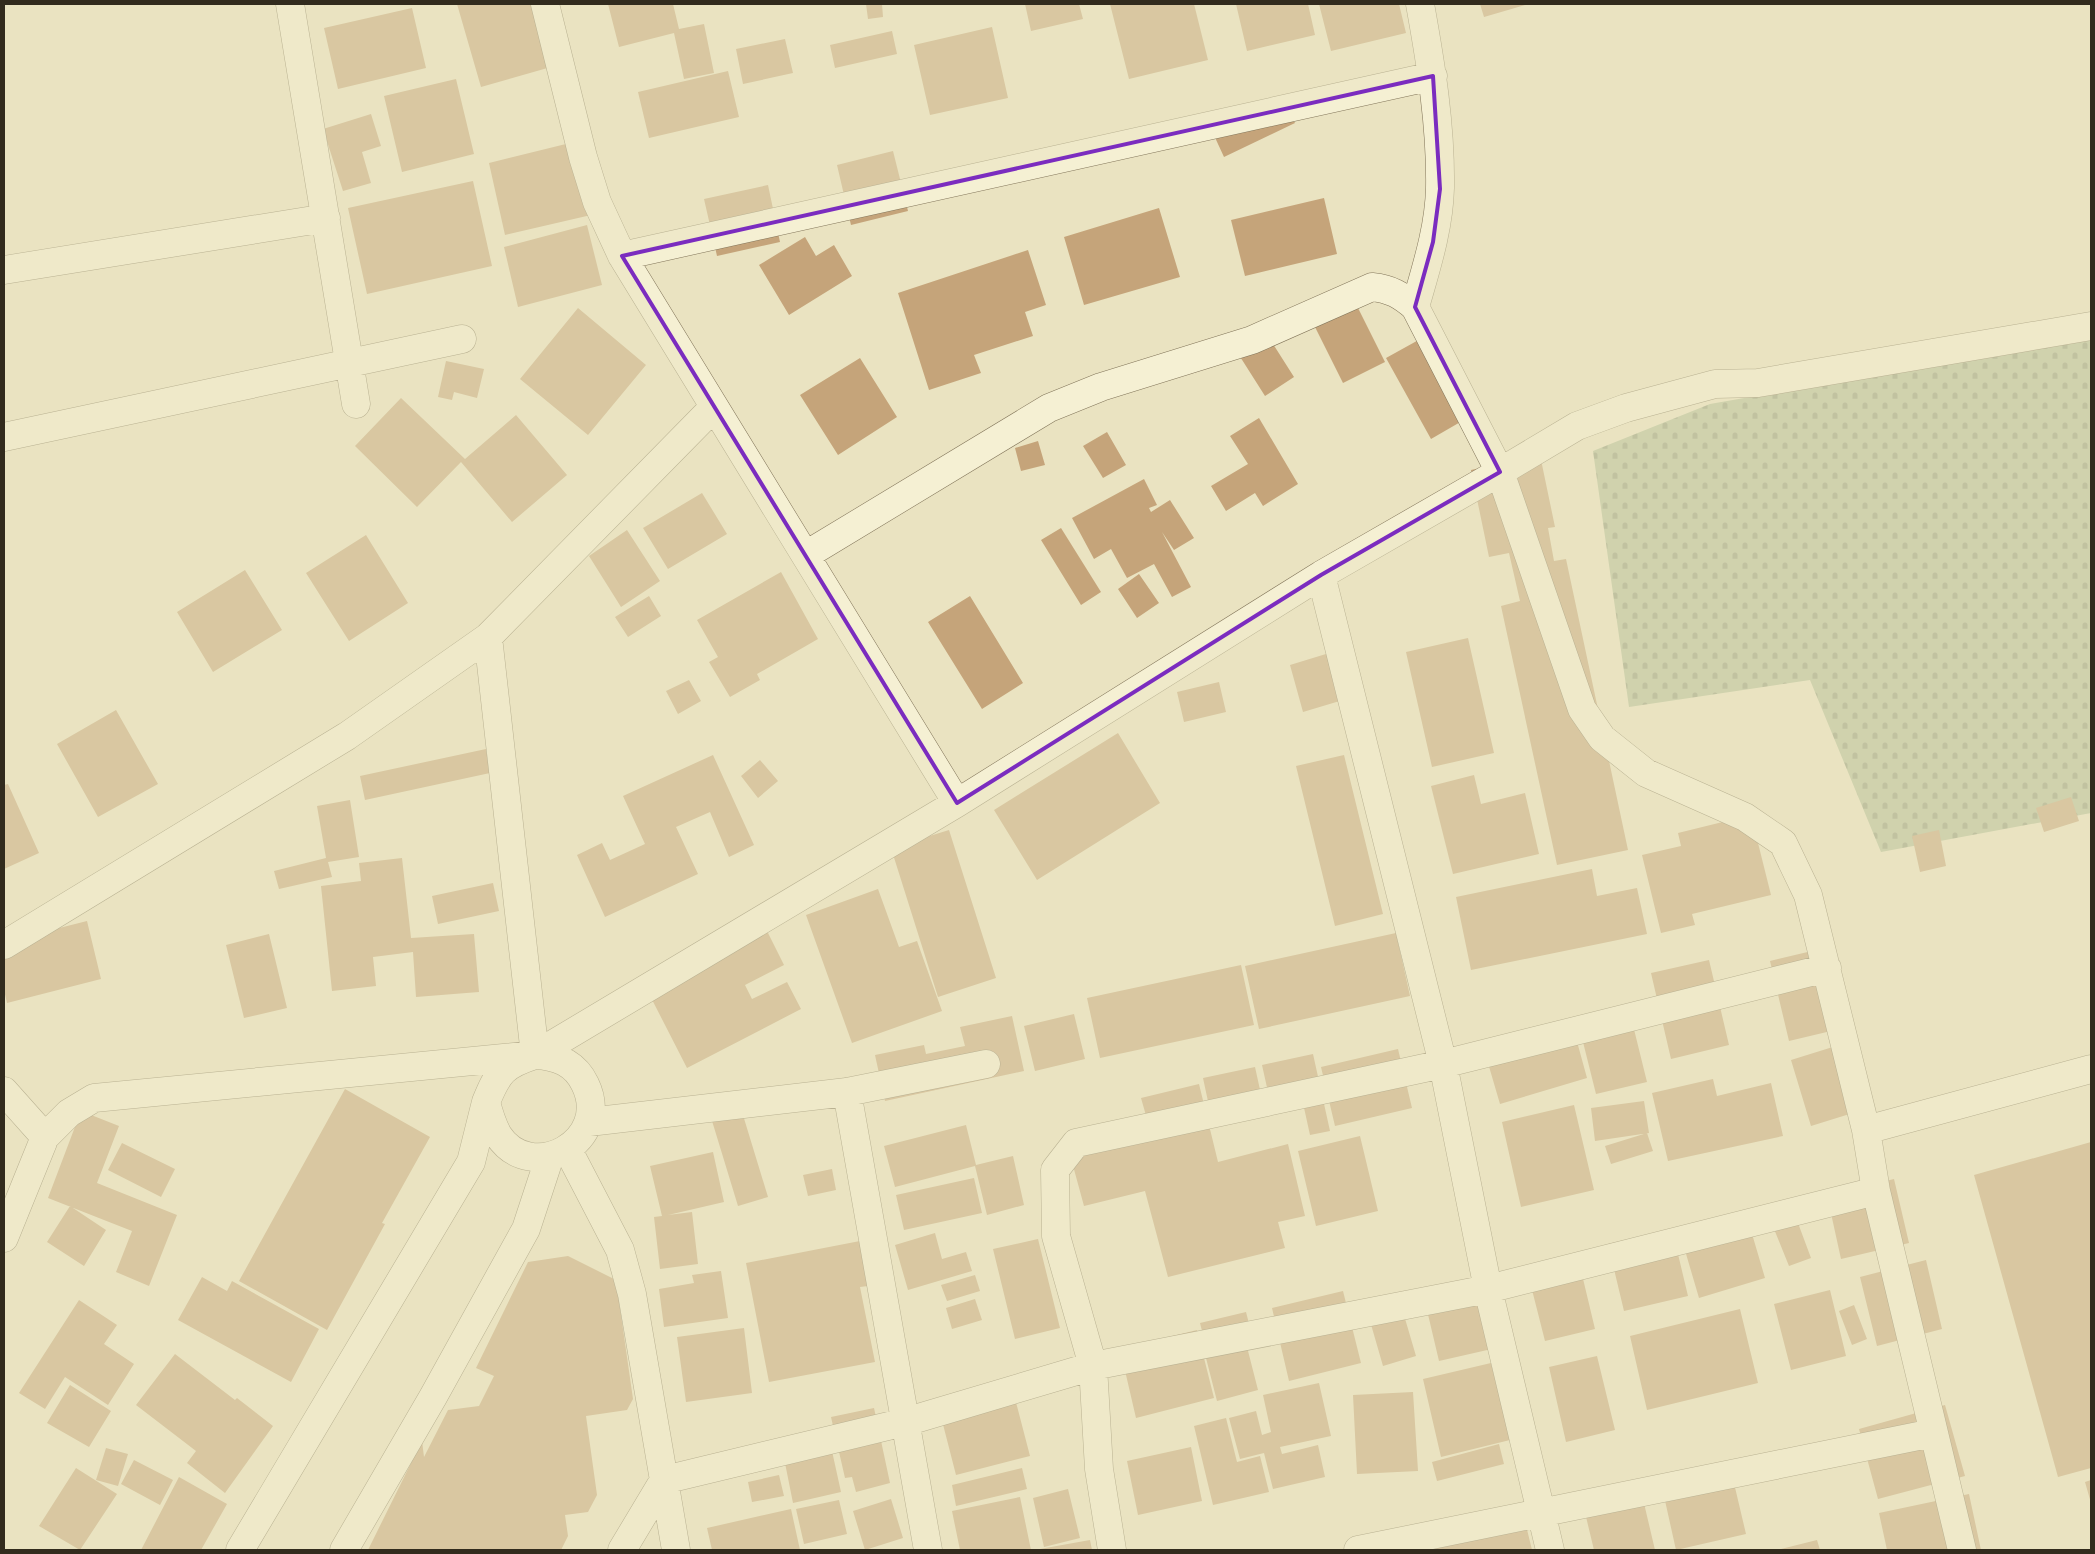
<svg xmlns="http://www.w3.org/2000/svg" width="2095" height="1554" font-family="Literata,serif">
  <defs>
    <pattern id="cemetery-stones" width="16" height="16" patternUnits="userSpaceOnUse" patternTransform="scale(1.25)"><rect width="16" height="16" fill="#b1bc95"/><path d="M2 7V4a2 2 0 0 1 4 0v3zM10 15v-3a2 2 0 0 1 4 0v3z" fill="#919979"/></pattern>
  </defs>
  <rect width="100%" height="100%" fill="#eae3c1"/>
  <path fill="url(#cemetery-stones)" d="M2091,338V813L1881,852L1810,680L1629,707L1593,451L1710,404Z"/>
  <path fill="#c5a47a" d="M457,4H532L551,67L481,87Z
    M608,4H673L679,29L704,24L714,73L684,79L674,33L619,47Z
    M866,4H882L883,17L868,19Z
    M1025,4H1079L1083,19L1031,31Z
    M1110,4H1194L1208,60L1129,79Z
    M1236,4H1308L1315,35L1247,51Z
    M1319,4H1399L1406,33L1331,51Z
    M1480,4H1529L1484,17Z
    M412,8L426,68L338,89L324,28Z
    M992,27L1008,98L930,115L914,45Z
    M892,31L897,54L835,68L830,45Z
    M785,39L793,73L743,84L736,49Z
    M728,71L739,117L649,138L638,92Z
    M456,79L474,154L402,172L384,96Z
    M1288,110L1295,123L1224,157L1212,131Z
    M371,114L381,146L362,152L371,183L343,191L323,129Z
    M574,142L591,215L505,235L489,163Z
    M893,151L908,211L851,225L837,165Z
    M473,181L492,266L367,294L348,208Z
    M768,185L780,242L717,256L704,199Z
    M1324,198L1337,254L1245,276L1231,220Z
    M1159,208L1180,277L1084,305L1064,237Z
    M587,225L602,285L518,307L504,247Z
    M805,237L816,256L834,245L852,276L789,315L759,265Z
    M1028,250L1046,305L1025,312L1033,336L974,355L981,373L929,390L898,293Z
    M1351,294L1385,362L1343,383L1309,315Z
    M578,308L646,365L588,435L520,379Z
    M1261,325L1294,377L1265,396L1232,344Z
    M1433,332L1469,417L1431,439L1386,358Z
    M860,358L897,417L838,455L800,395Z
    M446,361L484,369L477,398L454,392L452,400L438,397Z
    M401,398L465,459L516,415L567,475L512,522L461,462L417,507L355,446Z
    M1259,418L1298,484L1263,506L1255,493L1226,511L1211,486L1248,464L1230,436Z
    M1107,432L1126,465L1103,478L1083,446Z
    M1038,441L1045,465L1021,471L1015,448Z
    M1540,455L1555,527L1548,528L1554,561L1566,559L1628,850L1557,865L1501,606L1520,601L1509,553L1489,557L1471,470Z
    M1144,479L1157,505L1149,508L1151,512L1170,500L1194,538L1174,550L1162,532L1191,587L1172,597L1154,564L1127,578L1111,549L1094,559L1072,518Z
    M702,493L727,534L668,569L643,528Z
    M1061,528L1101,592L1081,605L1041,540Z
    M627,530L660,581L621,607L589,556Z
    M366,535L408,603L349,641L306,573Z
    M245,570L282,630L213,672L177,612Z
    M781,572L818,639L757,674L760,680L730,697L709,662L718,657L697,620Z
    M1139,574L1159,603L1137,618L1118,589Z
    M649,596L661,616L628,637L615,617Z
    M970,596L1023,683L982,709L928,622Z
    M1468,638L1494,753L1432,767L1406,652Z
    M1339,650L1353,697L1303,712L1290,665Z
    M689,680L701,701L678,714L666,691Z
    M1219,682L1226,712L1184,722L1177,692Z
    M116,710L158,784L98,817L57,744Z
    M1118,733L1160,803L1037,880L994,810Z
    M486,749L490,773L365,800L360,776Z
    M713,755L754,845L729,857L710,812L676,827L698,874L605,917L577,855L602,843L610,860L645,844L623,796Z
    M1344,755L1383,914L1335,926L1296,766Z
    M760,760L778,781L758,798L741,776Z
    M1474,775L1481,804L1525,793L1539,854L1453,874L1431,786Z
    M8,784L39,853L4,869V785Z
    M2071,797L2079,821L2044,832L2036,808Z
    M350,800L359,857L328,862L332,877L279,889L274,871L326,858L317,806Z
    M1751,815L1771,895L1692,914L1695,925L1661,933L1642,855L1681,846L1678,833Z
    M949,830L996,978L938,997L891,848Z
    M1939,830L1946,866L1920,872L1912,836Z
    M402,858L411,938L474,934L479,992L416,997L413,952L373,957L376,986L332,991L321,886L361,881L359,863Z
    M1592,869L1597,896L1637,888L1647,934L1471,970L1456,897Z
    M493,883L499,911L438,924L432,896Z
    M878,889L899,947L917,941L942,1011L852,1043L806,915Z
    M761,919L784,965L745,985L752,999L787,982L801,1009L687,1068L642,980Z
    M87,921L101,979L7,1003L4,990V942Z
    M1396,933L1410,996L1259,1029L1245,966Z
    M269,934L287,1008L244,1018L226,945Z
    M1833,946L1852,1026L1789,1041L1770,961Z
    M1709,960L1729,1045L1671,1059L1651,973Z
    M1241,965L1254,1025L1100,1058L1087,998Z
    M1629,1009L1647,1082L1596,1094L1578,1022Z
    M1074,1014L1085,1059L1035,1071L1024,1026Z
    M1012,1016L1024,1071L885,1101L875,1055L924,1045L926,1054L965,1046L960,1027Z
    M1573,1027L1587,1078L1500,1104L1483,1046Z
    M1836,1046L1856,1112L1811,1126L1791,1060Z
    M1398,1049L1412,1108L1335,1126L1321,1067Z
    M1313,1054L1330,1131L1310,1135L1301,1094L1270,1101L1262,1065Z
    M1255,1067L1264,1108L1212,1120L1203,1078Z
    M1713,1079L1717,1096L1771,1083L1783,1136L1668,1161L1652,1093Z
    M1199,1084L1218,1162L1288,1144L1305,1216L1278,1222L1285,1248L1168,1277L1145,1191L1084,1206L1066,1140L1147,1119L1141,1098Z
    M345,1089L430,1137L382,1223L385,1224L327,1330L239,1281Z
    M1644,1101L1649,1133L1595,1141L1591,1108Z
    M739,1102L768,1197L738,1206L709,1111Z
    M1574,1105L1594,1190L1521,1207L1502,1122Z
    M81,1111L119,1126L97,1183L177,1215L149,1286L116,1272L132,1231L48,1198Z
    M966,1125L976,1165L1013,1156L1024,1205L987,1215L975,1166L895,1187L884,1146Z
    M1647,1133L1653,1151L1611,1164L1605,1146Z
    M1360,1136L1378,1211L1316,1226L1298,1151Z
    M2091,1142V1468L2058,1477L1974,1175Z
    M122,1143L175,1169L161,1197L108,1170Z
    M713,1152L724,1202L668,1215L692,1212L698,1264L660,1269L654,1217L662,1216L650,1166Z
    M832,1169L836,1190L808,1196L803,1175Z
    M974,1178L982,1213L904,1230L896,1195Z
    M1894,1179L1909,1243L1841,1259L1827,1195Z
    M70,1206L106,1230L84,1266L47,1242Z
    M1795,1215L1811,1258L1789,1266L1772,1224Z
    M1750,1227L1765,1278L1699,1298L1684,1247Z
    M1672,1229L1688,1296L1624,1311L1608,1244Z
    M935,1233L942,1259L966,1252L972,1271L908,1290L895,1245Z
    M1038,1239L1060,1328L1015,1339L993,1249Z
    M860,1241L868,1286L860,1287L875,1362L769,1382L746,1263Z
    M568,1256L616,1280L633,1399L627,1410L586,1416L597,1495L588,1512L565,1515L568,1536L561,1550H368L422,1441L424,1457L448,1410L479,1406L494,1376L476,1368L528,1262Z
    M1926,1260L1942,1329L1877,1346L1860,1277Z
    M1579,1262L1595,1329L1545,1341L1528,1274Z
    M721,1271L728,1318L664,1327L659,1289L694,1283L692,1275Z
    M975,1275L980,1291L947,1301L941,1285Z
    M1479,1276L1496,1348L1439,1361L1422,1289Z
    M202,1277L227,1291L232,1281L319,1329L291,1382L178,1320Z
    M1830,1290L1846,1356L1791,1370L1774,1304Z
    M1343,1291L1361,1363L1289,1381L1272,1308Z
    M975,1299L982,1320L952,1329L946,1308Z
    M79,1300L117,1325L104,1344L134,1364L108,1405L65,1377L45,1409L19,1393Z
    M1401,1305L1416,1356L1383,1366L1368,1314Z
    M1854,1305L1867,1339L1852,1345L1839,1311Z
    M1740,1309L1758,1383L1647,1410L1630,1336Z
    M1246,1312L1254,1343L1208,1355L1200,1323Z
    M744,1328L752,1393L686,1402L677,1337Z
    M1197,1330L1214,1398L1136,1418L1120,1349Z
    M1247,1347L1258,1390L1217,1401L1206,1358Z
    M175,1354L235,1400L237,1398L273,1426L225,1493L187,1463L196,1451L136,1405Z
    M1597,1356L1615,1430L1566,1442L1549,1367Z
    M1491,1363L1510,1440L1441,1457L1423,1379Z
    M1011,1383L1030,1456L956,1475L937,1401Z
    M1319,1383L1331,1436L1280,1447L1282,1454L1318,1445L1325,1477L1273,1489L1264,1453L1240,1459L1229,1418L1256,1411L1262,1435L1271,1432L1263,1395Z
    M70,1385L111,1411L89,1447L47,1423Z
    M1413,1392L1418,1471L1357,1474L1353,1395Z
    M1945,1405L1965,1476L1878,1499L1859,1429Z
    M874,1408L890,1483L856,1492L852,1477L845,1478L831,1417Z
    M1226,1418L1237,1462L1260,1456L1269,1492L1213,1505L1194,1426Z
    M830,1442L841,1492L793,1503L783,1453Z
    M1499,1444L1504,1464L1437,1481L1432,1462Z
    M1191,1447L1202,1501L1138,1515L1127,1461Z
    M106,1448L128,1454L118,1486L96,1480Z
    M134,1460L173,1480L160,1505L121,1484Z
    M1729,1462L1746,1534L1676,1550L1660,1478Z
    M76,1468L117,1494L80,1550L39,1526Z
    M1022,1468L1027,1489L956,1506L952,1485Z
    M779,1475L784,1496L752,1502L748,1482Z
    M179,1477L227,1504L201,1550H141Z
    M2091,1480V1503L2085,1482Z
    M1639,1482L1655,1550H1594L1581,1496Z
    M1068,1489L1080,1538L1044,1547L1033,1498Z
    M1969,1494L1981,1550H1887L1879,1513Z
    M1020,1497L1031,1550H960L952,1511Z
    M891,1499L903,1538L865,1550L853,1511Z
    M839,1500L847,1534L804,1544L796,1509Z
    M791,1509L800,1550H712L707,1528Z
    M1522,1509L1532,1550H1350Z
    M1090,1540L1092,1550H1040V1549Z
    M1817,1540L1820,1550H1777Z"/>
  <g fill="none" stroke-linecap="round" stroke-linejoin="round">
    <defs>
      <path id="street" d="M290,4L356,404
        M545,4L583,157L597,202L622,256L957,803
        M622,256L1433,76
        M4,270L326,218
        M1415,307C1426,268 1439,229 1440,188C1441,126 1431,65 1420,4
        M4,437L462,339
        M806,555L1049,408L1101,387L1252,340L1372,287C1391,289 1401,295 1415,307L1500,472L1582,709L1602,738L1646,773L1745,817L1783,843L1808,895L1866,1130L1876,1191L1962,1550
        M1321,575L1443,1064L1488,1289L1550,1550
        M488,637L535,1055
        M4,945L347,736L488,637L714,407
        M535,1055C557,1056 575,1063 585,1084C613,1141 531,1186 498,1135C492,1124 489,1114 486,1102C498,1072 504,1065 535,1055Z
        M4,1091L45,1137
        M847,1092L928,1550
        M589,1122L847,1092L986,1064
        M1866,1130L2091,1069
        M568,1150L620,1250L632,1294L676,1550
        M4,1238L45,1137L69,1113L94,1098L535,1055L957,803L1321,575L1500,472L1577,426L1626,408L1715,384L1758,383L2091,326
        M240,1550L471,1162L486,1102
        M344,1550L433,1397L526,1229L550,1156
        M622,1550L664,1480L905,1422L1093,1366L1488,1289L1876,1191
        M1112,1550L1099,1469L1093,1366L1056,1236L1055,1170L1076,1143L1443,1064L1827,968
        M1358,1550L1933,1433"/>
    </defs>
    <use href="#street" stroke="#82755a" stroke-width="29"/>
    <use href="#street" stroke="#f5f0d3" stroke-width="28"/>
  </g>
  <path d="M0 0H2095V1554H0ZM1433,76L1440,189L1433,242L1415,307L1500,472L1321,575L957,803L622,256Z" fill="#eae3c1" fill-opacity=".55" fill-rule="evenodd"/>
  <path fill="none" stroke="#7b2cbf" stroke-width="4" stroke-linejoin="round" d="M1433,76L1440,189L1433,242L1415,307L1500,472L1321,575L957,803L622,256Z"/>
  <rect width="2095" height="1554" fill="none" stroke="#322b1d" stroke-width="10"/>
</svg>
